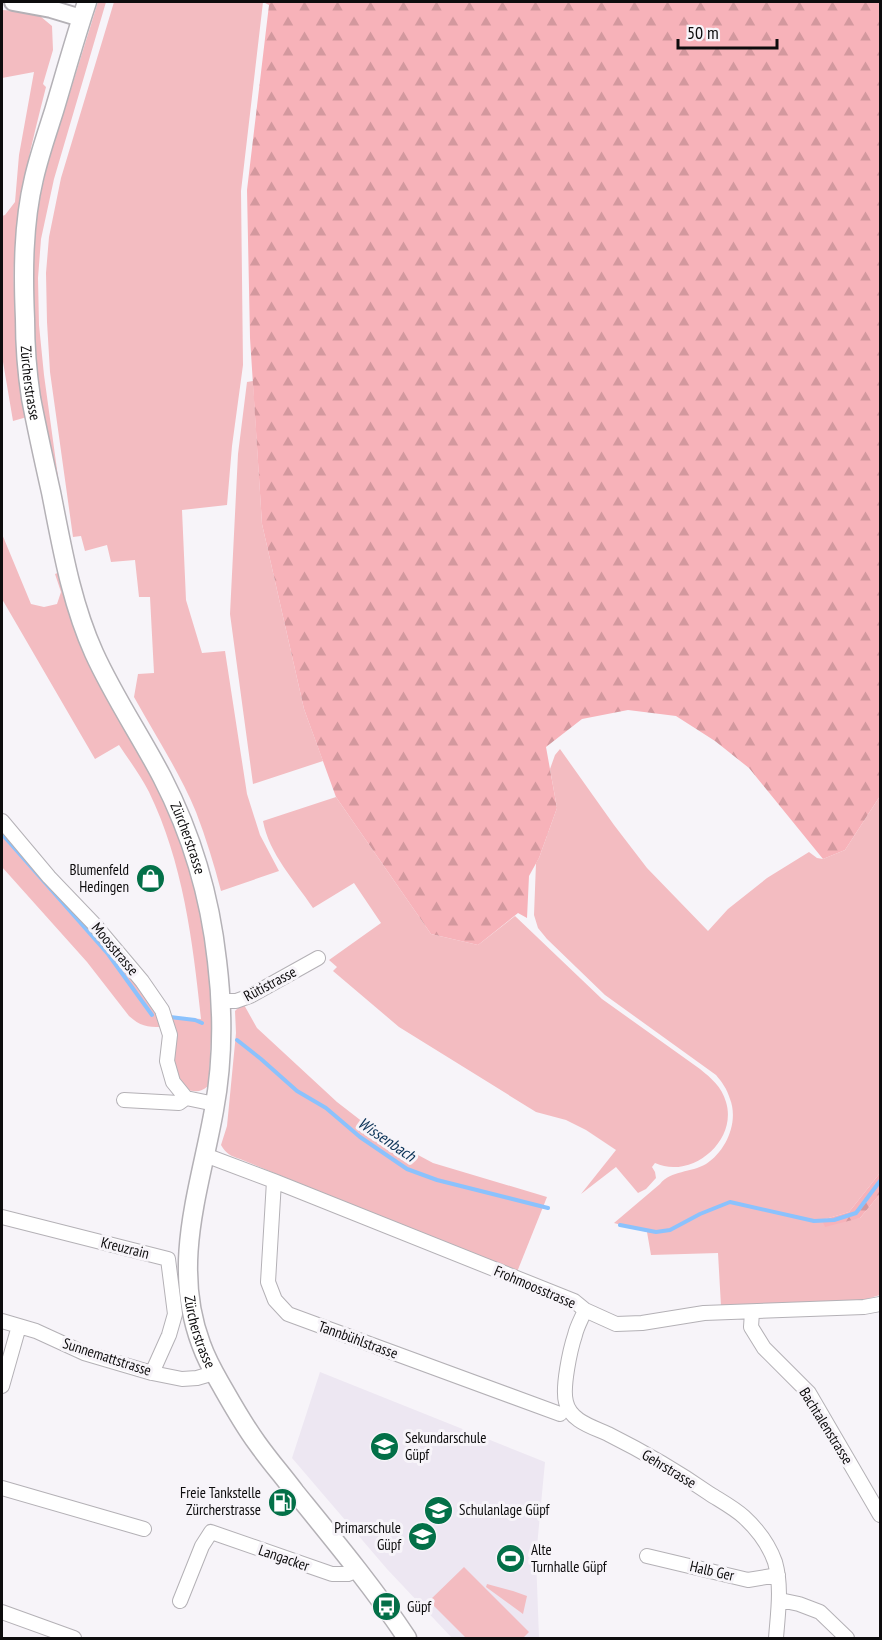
<svg xmlns="http://www.w3.org/2000/svg" width="882" height="1640" font-family="'PT Sans Narrow',sans-serif">
  <defs>
    <pattern id="forest-firs" width="22" height="20" patternUnits="userSpaceOnUse" patternTransform="scale(1.5)"><rect width="22" height="20" fill="#f7b2b9"/><path d="M5 1l3.5 6h-7zM16 11l3.5 6h-7z" fill="#d3989e"/></pattern>
  </defs>
  <rect width="100%" height="100%" fill="#f7f4f9"/>
  <path fill="#ede7f2" d="M320,1372L545,1462L536,1557L539,1638H452L387,1569L292,1458Z"/>
  <path fill="#f3bcc1" d="M98,2H106L54,179L41,239L38,278L39,325L44,375L62,506L39,398L31,300L34,237L39,202L47,166Z
    M114,2H263L241,191L243,365L232,446L227,505L182,510L186,600L202,653L225,651L247,794L260,835L279,871L221,891C214,864 206,838 196,812C179,771 155,735 134,697L138,674L154,673L150,597H139L135,560L111,562L107,545L85,551L81,536L73,537L50,372L47,322L46,273L49,237L61,178Z
    M2,10L22,11L40,16L52,26L53,50L43,84L46,87C31,146 17,201 14,262C12,313 21,366 27,417L13,421L2,356V216L5,215L15,202L19,155L34,72L2,78Z
    M253,381L262,524L304,709L323,761L253,784L230,614L238,454L247,382Z
    M2,534L31,604L44,607L57,604L61,592L55,574L60,572C63,585 65,599 69,612C77,639 90,666 103,691C122,729 147,764 166,802C209,887 217,992 208,1086C200,1093 195,1092 185,1089L174,1071L171,1017L201,1019C193,942 183,862 149,792C141,776 129,760 119,745L95,759L2,599Z
    M560,749L614,825L647,868L708,931L728,909L767,878L809,852L817,858L823,859L845,850L880,796V1173L849,1212L822,1220L860,1218L880,1194V1295L860,1301L721,1306L718,1253L651,1255L647,1232L614,1223L660,1184C671,1170 691,1173 706,1164C726,1151 739,1122 730,1099C727,1089 722,1082 716,1075L605,995L547,939L538,928L534,915L536,863L539,858L557,808L550,769L555,755Z
    M336,797L431,934L478,945L515,916L602,999L700,1069C711,1078 722,1087 726,1102C738,1141 691,1180 655,1163L652,1167L655,1172L656,1178L646,1189L638,1193L616,1167L581,1194L616,1150L586,1130L566,1120L536,1112L399,1027L333,971L337,967L329,960L381,923L354,883L313,908C295,881 269,854 263,821Z
    M2,829C45,877 91,924 130,976C142,992 154,1007 161,1027C147,1027 140,1026 129,1016L87,962L2,867Z
    M243,1003L257,1028L337,1102L377,1133L433,1163L547,1197L517,1272L240,1159C231,1156 226,1154 221,1145L227,1126L236,1033L235,1011Z
    M464,1567L529,1632L523,1638H466L429,1601Z
    M487,1584L513,1591L527,1596L523,1614L486,1587Z"/>
  <path fill="url(#forest-firs)" d="M263,2H880V796L845,850L823,859L749,768L715,741L676,716L628,710L582,719L546,747L557,808L539,858L529,876L527,918L518,913L478,945L431,934L336,797L304,709L262,524L250,338L247,190L269,5Z
    M880,1173V1194L860,1218L825,1227L822,1220L849,1212Z"/>
  <g fill="none" stroke-linecap="round" stroke-linejoin="round">
    <path stroke="#8bc2fd" stroke-width="4" d="M2,834L108,954L152,1015
      M170,1017L195,1020L202,1023
      M237,1040L261,1059L297,1091L326,1108L360,1137L407,1169L437,1180L548,1208
      M620,1225L656,1232L670,1230L700,1214L730,1202L814,1221L834,1220L856,1213L880,1181"/>
    <defs>
      <path id="minor" d="M2,821L49,877L94,924L142,981L162,1010L170,1035L167,1061L173,1082L186,1098L215,1104
        M221,1001H236L250,996L318,958
        M124,1100L179,1103L186,1098
        M205,1155L274,1181L574,1301L585,1310L616,1324L642,1323L704,1313L864,1307L880,1304
        M274,1181L268,1282L275,1300L288,1314L560,1414
        M2,1217L168,1259L175,1314L169,1335L152,1373
        M585,1310C582,1318 577,1326 575,1335C570,1350 562,1388 566,1402C570,1421 593,1427 608,1434C644,1452 677,1471 710,1494C721,1501 734,1508 744,1517C757,1529 769,1545 775,1562C782,1587 778,1612 776,1638
        M752,1312L751,1327L764,1348L809,1393L880,1515
        M2,1321L36,1331L84,1353L152,1373L182,1379L197,1378L214,1373
        M2,1386L19,1326
        M2,1488L144,1529
        M647,1556L748,1580L778,1575
        M780,1600L799,1604L820,1612L847,1638
        M180,1601L202,1546L211,1532L332,1574H348L358,1570
        M2,1612L74,1638"/>
      <path id="tertiary" d="M13,2L51,9L81,18"/>
      <g id="secondary">
        <path id="s1" d="M87,2C75,38 65,74 54,111C47,133 39,156 34,178C23,224 23,273 25,319C25,345 27,372 31,398C37,429 44,461 51,492C62,547 71,602 94,653C114,697 140,735 162,777C192,835 210,897 217,961C223,1010 223,1062 214,1110C200,1189 171,1264 201,1344C206,1358 213,1371 220,1383C232,1404 243,1424 257,1443C269,1460 283,1476 295,1492C334,1540 373,1587 407,1638"/>
      </g>
    </defs>
    <use href="#minor" stroke="#b4b1b6" stroke-width="16"/>
    <use href="#tertiary" stroke="#b4b1b6" stroke-width="20"/>
    <use href="#secondary" stroke="#b4b1b6" stroke-width="21"/>
    <use href="#minor" stroke="#fff" stroke-width="14"/>
    <use href="#tertiary" stroke="#fff" stroke-width="16"/>
    <use href="#secondary" stroke="#fff" stroke-width="18"/>
  </g>
  <defs>
    <symbol id="shop-disc" viewBox="-11 -11 22 22"><circle r="9.5" fill="#037048" stroke="#f7f4f9"/><path d="M-5-2.5h2.3a2.7 3.5 0 0 1 5.4 0H5L5.5 6h-11ZM-1.5-2.5h3a1.5 2.3 0 0 0-3 0Z" fill="#fff"/></symbol>
    <symbol id="school-disc" viewBox="-11 -11 22 22"><circle r="9.5" fill="#037048" stroke="#f7f4f9"/><path d="M0-5L7-2L0 1L-7-2ZM-4 1L0 2.5L4 1V4Q0 6-4 4Z" fill="#fff"/></symbol>
    <symbol id="fuel-disc" viewBox="-11 -11 22 22"><circle r="9.5" fill="#037048" stroke="#f7f4f9"/><path d="M-5.5-6h7V0h2V4h1.3V-2.5L3-4.5l.8-.8L6-3V5H2.5V1h-1V6h-7ZM-4.2-4.7v3.2H.2V-4.7Z" fill="#fff"/></symbol>
    <symbol id="stadium-disc" viewBox="-11 -11 22 22"><circle r="9.5" fill="#037048" stroke="#f7f4f9"/><path d="M0-5a6.5 5 0 1 0 0 10a6.5 5 0 1 0 0-10ZM-3.5-1.8h7v3.6h-7Z" fill="#fff"/></symbol>
    <symbol id="bus-disc" viewBox="-11 -11 22 22"><circle r="9.5" fill="#037048" stroke="#f7f4f9"/><path d="M-5-6H5V4H4V6H2V4H-2V6H-4V4H-5ZM-3.5-4V0h7V-4ZM-3.5 1.2v1.5H-2V1.2ZM2 1.2v1.5H3.5V1.2Z" fill="#fff"/></symbol>
  </defs>
  <g fill-rule="evenodd">
    <use href="#shop-disc" x="134" y="862" width="33" height="33"/>
    <use href="#school-disc" x="368" y="1430" width="33" height="33"/>
    <use href="#fuel-disc" x="266" y="1486" width="33" height="33"/>
    <use href="#school-disc" x="422" y="1494" width="33" height="33"/>
    <use href="#school-disc" x="406" y="1520" width="33" height="33"/>
    <use href="#stadium-disc" x="494" y="1542" width="33" height="33"/>
    <use href="#bus-disc" x="370" y="1590" width="33" height="33"/>
  </g>
  <g text-anchor="middle" stroke-width="6" stroke-linejoin="round" paint-order="stroke">
    <g font-size="15" fill="#0d0c0d" stroke="#f7f4f9">
      <text dy="5" stroke="none"><textPath href="#s1" startOffset="390">Zürcherstrasse</textPath></text>
      <text dy="5" stroke="none"><textPath href="#s1" startOffset="876">Zürcherstrasse</textPath></text>
      <text transform="translate(115 949) rotate(50)" y="5">Moosstrasse</text>
      <text transform="translate(270 984) rotate(-28)" y="5">Rütistrasse</text>
      <text transform="translate(125 1248) rotate(14)" y="5">Kreuzrain</text>
      <text transform="translate(535 1287) rotate(23)" y="5">Frohmoosstrasse</text>
      <text dy="5" stroke="none"><textPath href="#s1" startOffset="1378">Zürcherstrasse</textPath></text>
      <text transform="translate(358 1340) rotate(20)" y="5">Tannbühlstrasse</text>
      <text transform="translate(107 1357) rotate(18)" y="5">Sunnemattstrasse</text>
      <text transform="translate(826 1426) rotate(58)" y="5">Bachtalenstrasse</text>
      <text transform="translate(669 1469) rotate(31)" y="5">Gehrstrasse</text>
      <text transform="translate(284 1558) rotate(19)" y="5">Langacker</text>
      <text transform="translate(712 1571) rotate(13)" y="5">Halb Ger</text>
    </g>
    <g font-size="15" fill="#0d0c0d" stroke="#f7f4f9" text-anchor="start">
      <text x="129" y="875" text-anchor="end">Blumenfeld<tspan x="129" dy="17">Hedingen</tspan></text>
      <text x="405" y="1443">Sekundarschule<tspan x="405" dy="17">Güpf</tspan></text>
      <text x="261" y="1498" text-anchor="end">Freie Tankstelle<tspan x="261" dy="17">Zürcherstrasse</tspan></text>
      <text x="459" y="1515">Schulanlage Güpf</text>
      <text x="401" y="1533" text-anchor="end">Primarschule<tspan x="401" dy="17">Güpf</tspan></text>
      <text x="531" y="1555">Alte<tspan x="531" dy="17">Turnhalle Güpf</tspan></text>
      <text x="407" y="1612">Güpf</text>
    </g>
    <g font-size="16" font-style="italic" fill="#0a3257" stroke="#f7f4f9">
      <text transform="translate(387 1139) rotate(34)" y="6">Wissenbach</text>
    </g>
  </g>
  <rect width="882" height="1640" fill="none" stroke="#0d0c0d" stroke-width="6"/>
  <path d="M678 39v9h99v-9" fill="none" stroke="#0d0c0d" stroke-width="3"/>
  <text x="687" y="39" font-size="18" fill="#0d0c0d" stroke="#f7f4f9" stroke-width="4.5" paint-order="stroke">50 m</text>
</svg>
